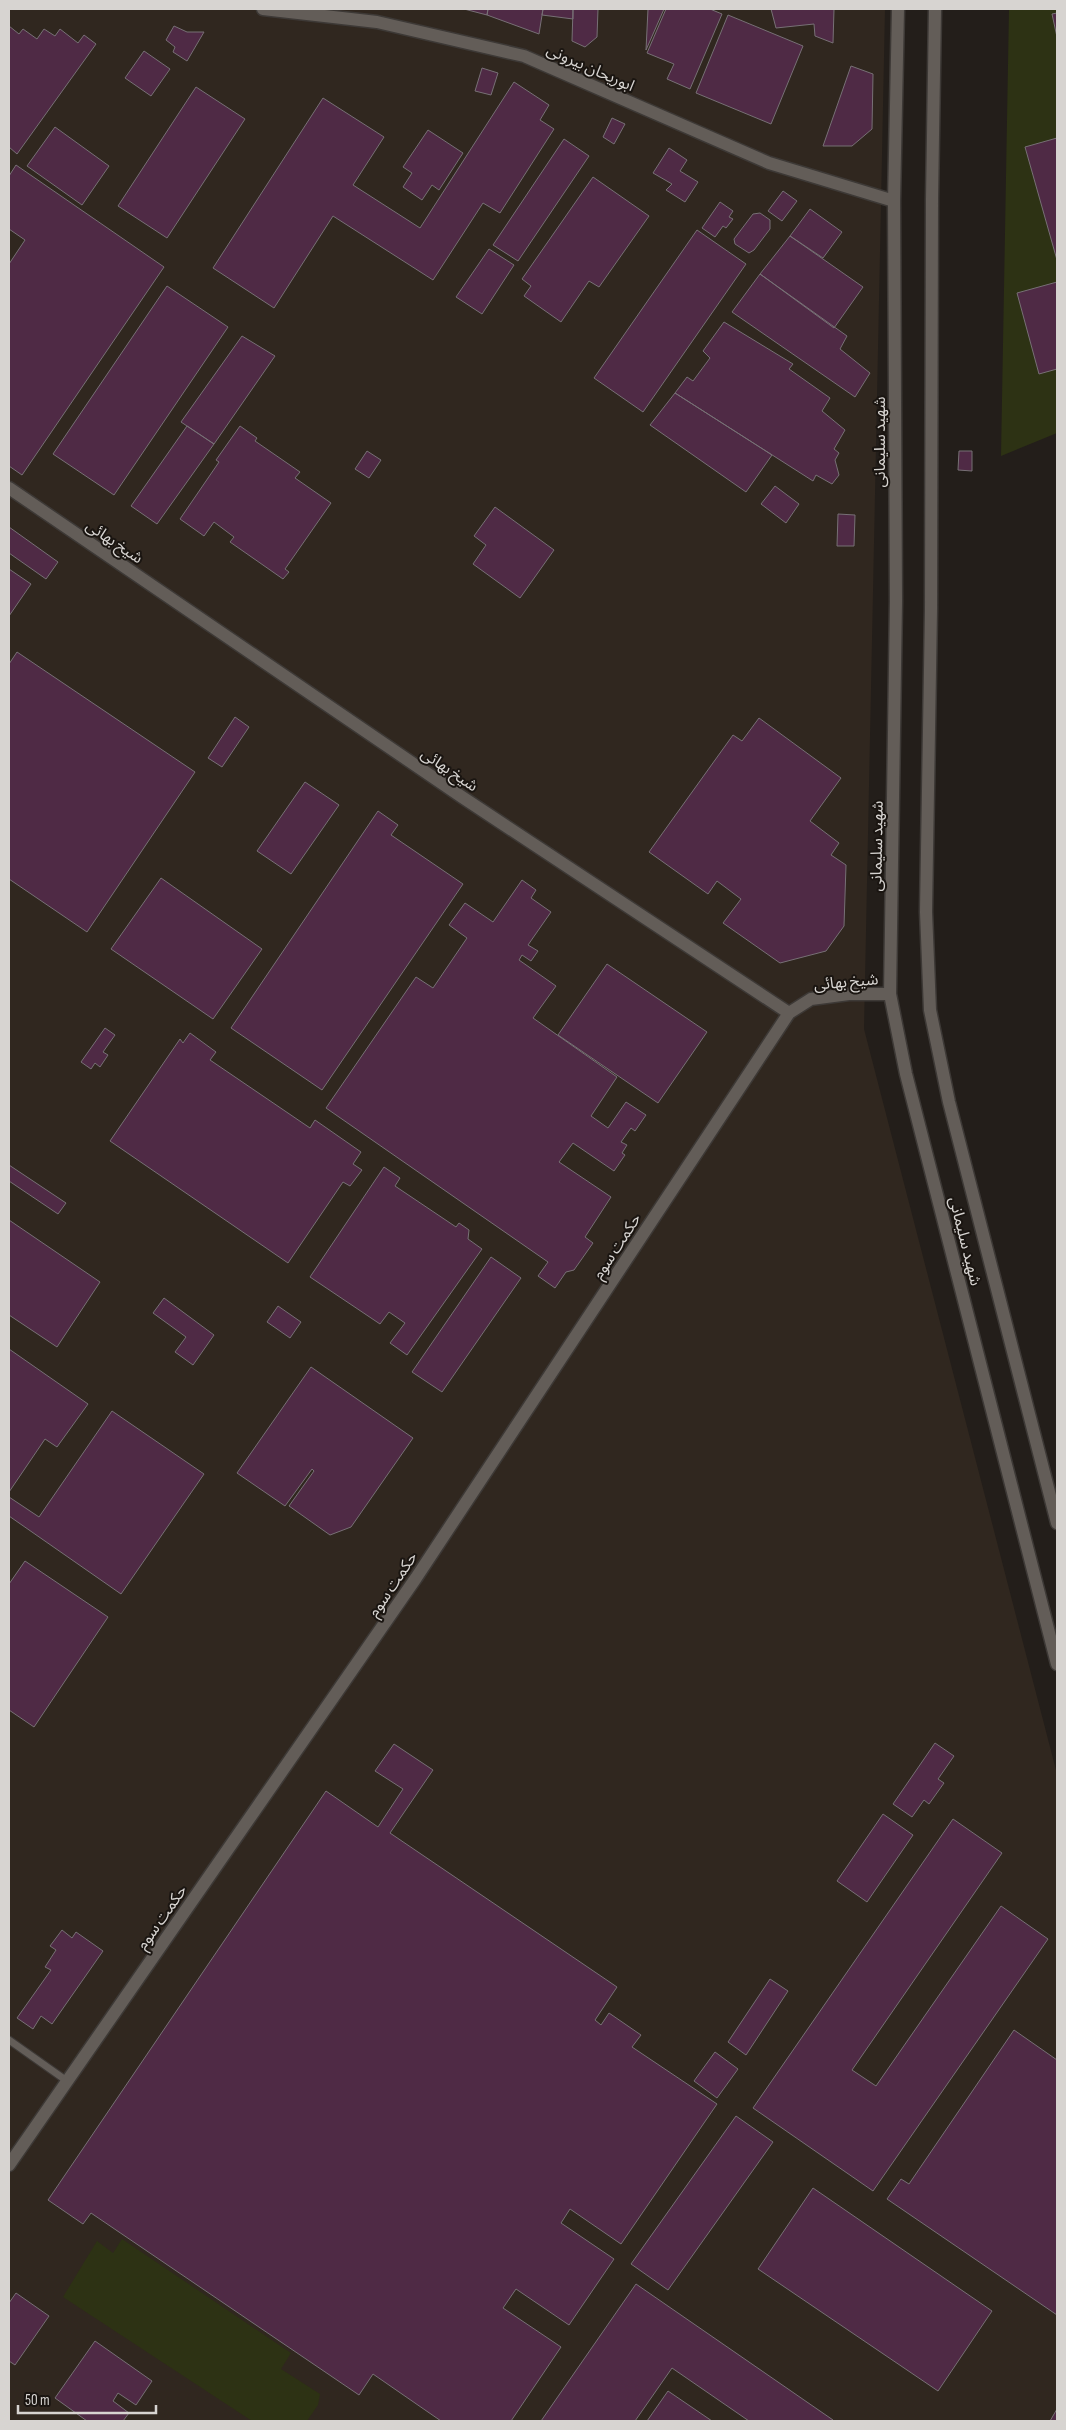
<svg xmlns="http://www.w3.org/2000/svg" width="1066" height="2430" font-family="'Sofia Sans Condensed','Noto Sans Arabic',sans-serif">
  <rect width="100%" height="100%" fill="#231e1a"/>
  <path fill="#30271f" d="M9,9H885L864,1029L1057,1774V2421H9Z"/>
  <path fill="#2d3214" d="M1009,9H1057V433L1001,456Z
    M122,2239L291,2353L281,2369L320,2394L318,2405L307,2421H252L63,2297L97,2241L113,2253Z"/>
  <path fill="#4f2a45" stroke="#777075" d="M464,9H488L487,15Z
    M488,9H543L539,34L487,15Z
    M543,9H573V19L542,15Z
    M573,9H598L597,37L585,47L572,41Z
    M648,9H664L646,50Z
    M666,9H710L722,14L690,89L667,79L674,64L647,53Z
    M771,9H834L833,43L815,36L814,24L776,28Z
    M1057,13V37L1052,14Z
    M728,15L803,46L771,124L696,93Z
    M9,26L19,34L23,29L37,39L44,29L55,36L60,29L78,43L84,35L96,44L17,154L9,147Z
    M174,26L187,32H204L187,61L173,52L175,47L166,40Z
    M144,51L170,69L151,96L125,78Z
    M851,66L873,74L872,129L852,146H823Z
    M482,68L498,73L491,95L475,91Z
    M514,82L549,105L540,120L554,129L500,213L483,203L433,280L333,216L274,308L213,268L323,98L384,137L353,185L420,228Z
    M196,87L245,119L167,238L118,206Z
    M612,118L625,124L614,144L603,137Z
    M55,127L109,166L82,205L27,166Z
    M428,130L463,153L439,190L432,185L422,200L403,187L412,173L403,167Z
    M1057,138V260L1025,147Z
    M564,139L589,156L518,261L493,245Z
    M669,148L687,160L680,171L698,182L685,202L666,190L672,184L653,173Z
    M16,165L164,267L22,475L9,466V264L25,240L9,229V176Z
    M593,177L649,216L599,287L589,281L561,322L524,296L531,286L522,279Z
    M783,191L797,201L782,221L768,211Z
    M720,202L733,211L729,217L733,219L726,228L723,226L715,237L702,228Z
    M810,209L842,232L823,258L790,236Z
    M760,213L770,220V229L754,250L749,253L735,244L734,239L753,214Z
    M697,230L746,264L643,412L594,378Z
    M790,236L863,287L834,328L760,274Z
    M489,249L514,265L482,314L456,297Z
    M760,274L847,336L840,349L870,373L855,397L732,312Z
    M1057,282V369L1039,374L1017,293Z
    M167,286L228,327L114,495L53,454Z
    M724,322L793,364L789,369L830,398L822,411L845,430L834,449L839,453L835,460L839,475L832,484L816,475L813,481L675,393L687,377L693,381L710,358L703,351Z
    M242,336L275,356L214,444L181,422Z
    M675,393L772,455L746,492L650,425Z
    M187,426L214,444L157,524L131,506Z
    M240,426L257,438L255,441L300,472L295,478L331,503L285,569L289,572L283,579L230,542L234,537L214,522L204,536L180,519L219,462L216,460Z
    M367,451L381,460L369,478L355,469Z
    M959,451H972V471L958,470Z
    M775,486L799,504L786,523L761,504Z
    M495,507L554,550L520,598L473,564L486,545L474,536Z
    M838,514L855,515L854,546H837Z
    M9,527L58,562L46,579L9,553Z
    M9,569L31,584L9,616Z
    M17,652L195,772L87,932L9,879V664Z
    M235,717L249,727L222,767L208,758Z
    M759,718L841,778L810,821L839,843L831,855L846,865L844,926L826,951L780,963L723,923L741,899L717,881L708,894L649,852L733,735L742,741Z
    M305,782L339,805L291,874L257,851Z
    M378,811L398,825L391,835L463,884L322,1090L231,1028Z
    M161,878L262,949L213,1019L111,949Z
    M522,880L536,890L531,898L551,912L528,945L538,951L531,961L522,955L519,960L556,986L533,1018L617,1077L591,1116L608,1128L626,1102L646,1115L635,1131L631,1128L621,1142L627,1145L622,1153L625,1155L614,1171L573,1143L559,1162L611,1197L585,1237L593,1243L574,1270L566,1272L555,1288L538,1276L548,1262L326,1108L416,977L433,988L467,938L449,925L465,903L493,922Z
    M607,964L707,1032L658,1103L558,1035Z
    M105,1028L115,1035L103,1052L108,1055L100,1067L95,1063L91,1069L81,1062Z
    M190,1033L216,1052L210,1060L310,1128L315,1120L361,1152L353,1164L362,1170L350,1186L343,1182L288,1263L110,1141L180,1039L183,1043Z
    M9,1165L66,1203L58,1214L9,1181Z
    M384,1167L400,1178L395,1186L456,1227L459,1223L469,1230L468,1239L482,1249L407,1355L390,1343L405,1323L389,1312L380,1324L310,1277Z
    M9,1220L100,1282L57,1347L9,1315Z
    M491,1257L521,1278L442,1392L412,1372Z
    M164,1298L214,1335L193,1365L175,1352L186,1337L153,1313Z
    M278,1306L301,1322L290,1338L267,1322Z
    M9,1349L88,1404L57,1447L45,1439L9,1492Z
    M311,1367L413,1438L351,1527L330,1535L289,1506L314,1471L312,1469L285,1506L237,1473Z
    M112,1411L204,1474L121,1594L9,1516V1497L39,1517Z
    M25,1561L108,1617L34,1727L9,1710V1584Z
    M935,1743L954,1756L938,1779L944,1783L929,1804L924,1800L912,1817L893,1804Z
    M394,1744L433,1770L390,1833L617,1987L595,2020L601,2025L609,2013L641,2035L632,2047L717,2104L621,2244L570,2209L561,2223L614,2259L569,2325L516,2289L503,2308L561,2347L511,2421H441L373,2374L359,2395L91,2213L83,2224L48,2200L326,1791L378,1827L403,1789L375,1771Z
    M883,1814L913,1835L867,1902L837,1881Z
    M953,1819L1002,1853L852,2070L876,2086L1001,1906L1048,1939L873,2191L753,2108Z
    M62,1930L72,1938L76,1932L103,1951L52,2024L41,2016L33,2029L17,2018L51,1970L45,1967L56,1950L50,1946Z
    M770,1979L788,1991L746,2055L728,2042Z
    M1014,2030L1057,2060V2315L887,2199L901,2179L909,2184Z
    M715,2052L738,2069L717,2098L694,2081Z
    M736,2116L773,2142L668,2290L631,2264Z
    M813,2188L992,2311L938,2391L758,2269Z
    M636,2284L833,2420V2421H749L672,2368L635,2421H541Z
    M16,2293L49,2316L15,2365L9,2361V2303Z
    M95,2341L152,2381L136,2405L118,2393L113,2401L129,2413L123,2421H87L55,2398Z
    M668,2391L712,2421H647Z
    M1057,2409V2421H1050Z"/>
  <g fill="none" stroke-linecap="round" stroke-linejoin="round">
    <defs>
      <path id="lane" d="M9,2040L67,2081"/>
      <path id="secondary" d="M263,9L377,22L524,56L769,163L894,201
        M898,9L894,201L896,601L890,994L906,1074L1057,1664
        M935,9L932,199L931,609L926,912L930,1010L949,1102L1057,1523
        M9,488L462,797L789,1013
        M9,2165L416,1578L789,1013L811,999L849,994H890"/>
    </defs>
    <use href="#lane" stroke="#3d3936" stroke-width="9"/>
    <use href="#secondary" stroke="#3d3936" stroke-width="15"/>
    <use href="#lane" stroke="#635d58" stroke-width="7"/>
    <use href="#secondary" stroke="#635d58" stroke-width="12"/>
  </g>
  <g text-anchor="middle" stroke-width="4" stroke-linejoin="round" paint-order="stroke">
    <g font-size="16" fill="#d7d4d1" stroke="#1a1511">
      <text transform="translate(591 67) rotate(24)" y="6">ابوریحان بیرونی</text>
      <text transform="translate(879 442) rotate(-90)" y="6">شهید سلیمانی</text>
      <text transform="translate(115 541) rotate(34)" y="6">شیخ بهائی</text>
      <text transform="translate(450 769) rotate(34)" y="6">شیخ بهائی</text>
      <text transform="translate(876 846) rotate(-89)" y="6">شهید سلیمانی</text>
      <text transform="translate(846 981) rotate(-5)" y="6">شیخ بهائی</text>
      <text transform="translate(966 1241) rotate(76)" y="6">شهید سلیمانی</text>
      <text transform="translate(616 1246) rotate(-57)" y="6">حکمت سوم</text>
      <text transform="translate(392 1584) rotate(-56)" y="6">حکمت سوم</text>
      <text transform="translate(161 1917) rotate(-55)" y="6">حکمت سوم</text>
    </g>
  </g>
  <rect width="1066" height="2430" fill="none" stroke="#d7d4d1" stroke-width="20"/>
  <path d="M18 2405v8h138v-8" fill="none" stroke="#d7d4d1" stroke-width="2.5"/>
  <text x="25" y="2405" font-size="15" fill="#d7d4d1" stroke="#1a1511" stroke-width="4" paint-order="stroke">50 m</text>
</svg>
